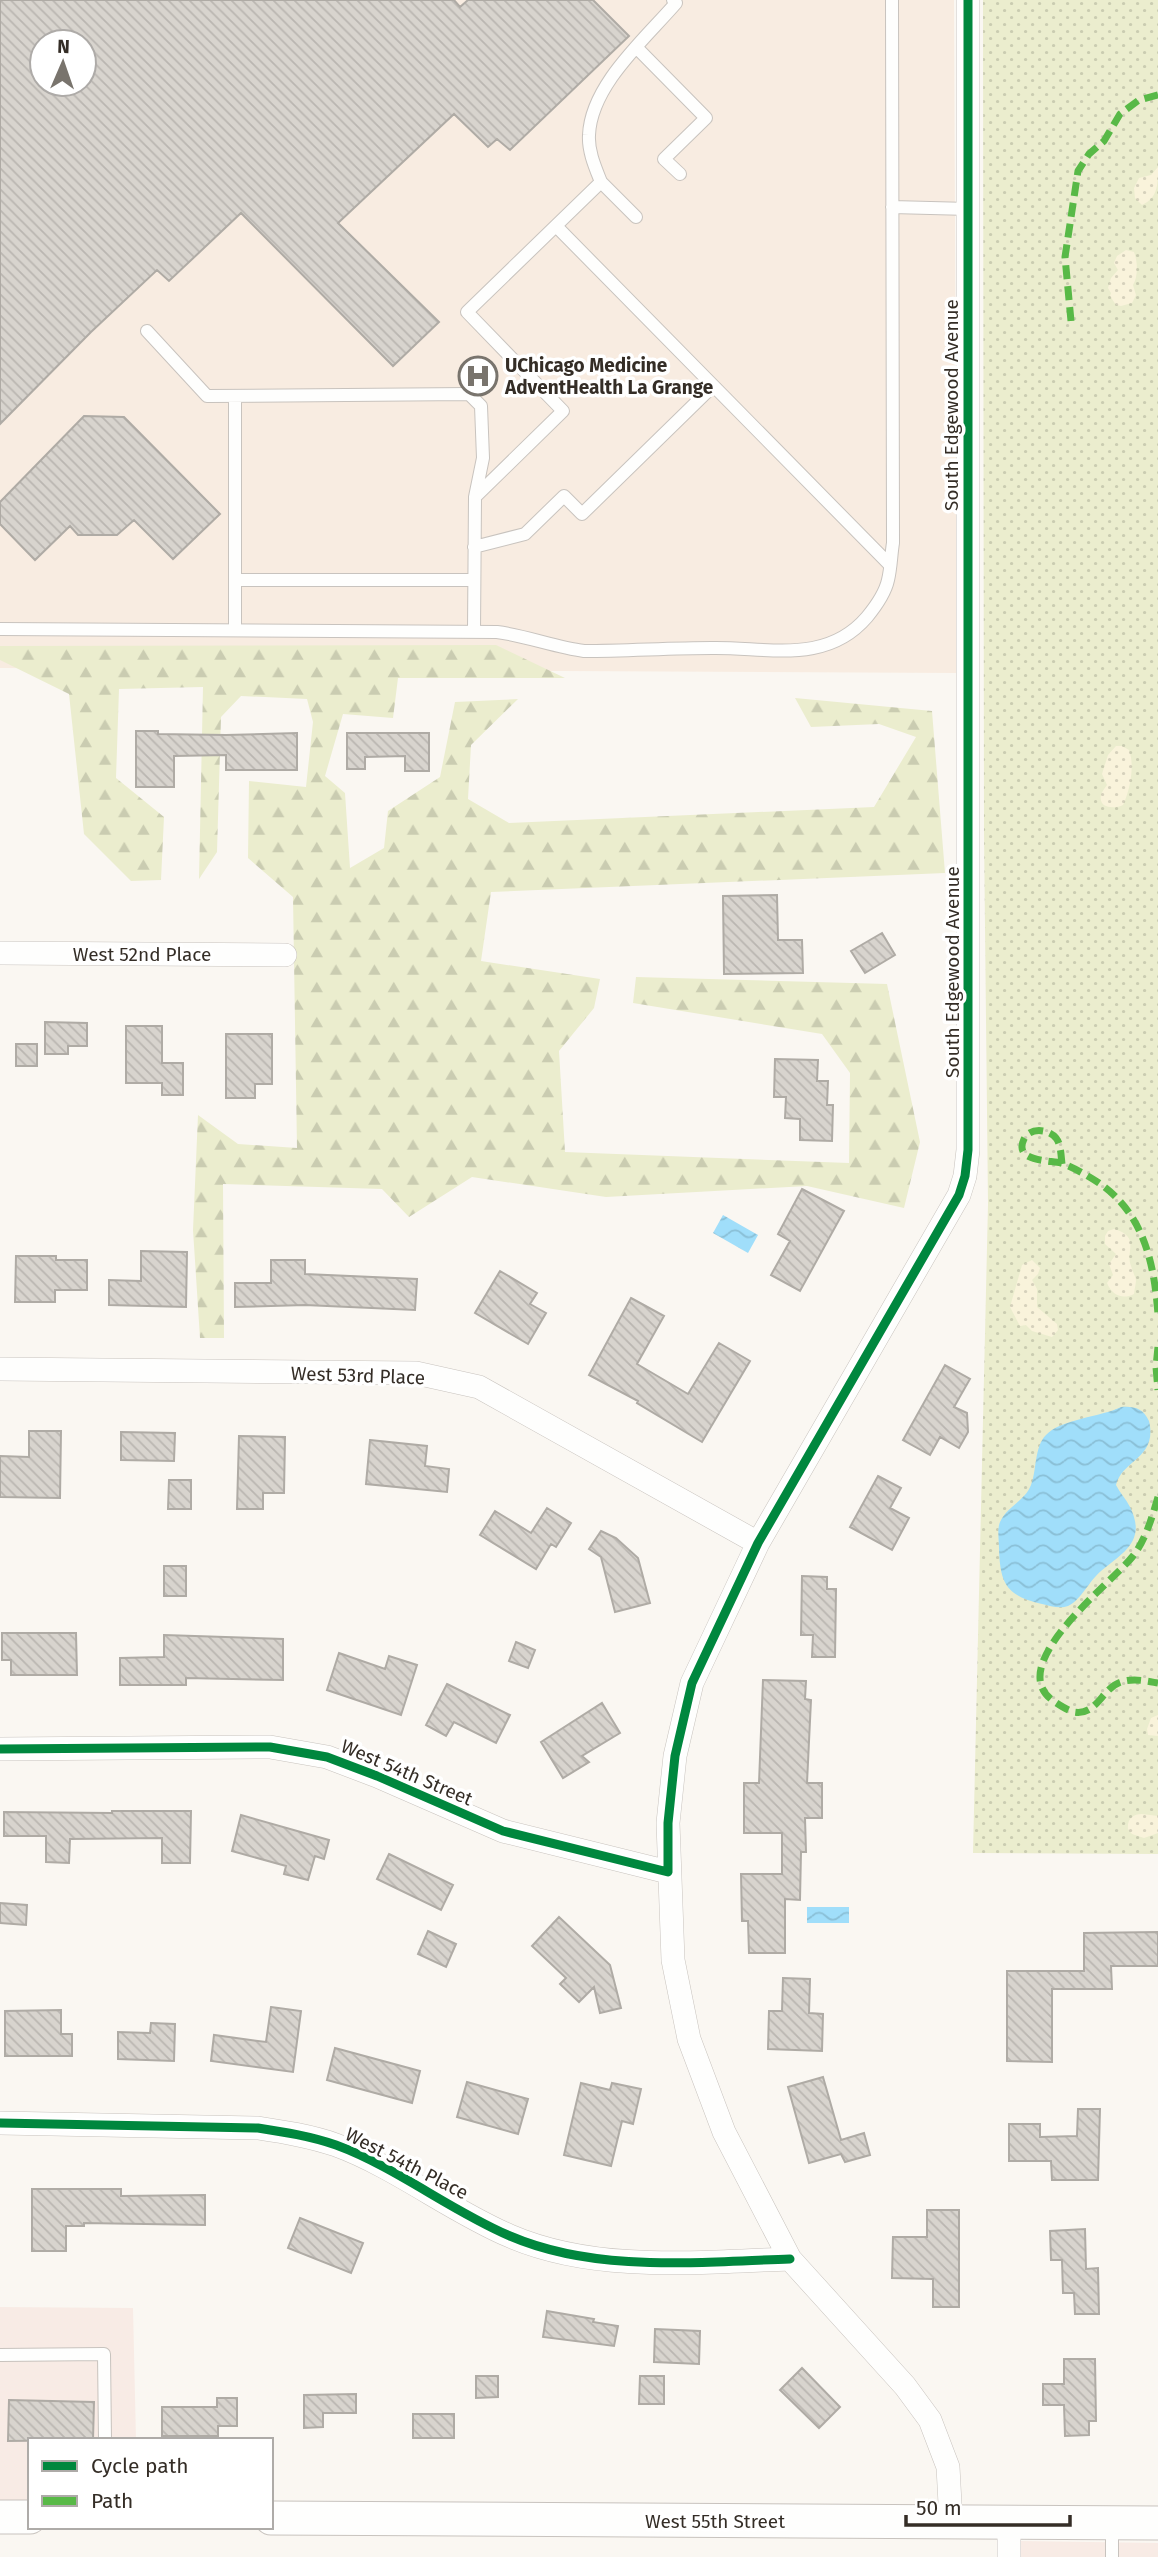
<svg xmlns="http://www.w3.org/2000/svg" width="1158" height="2557" font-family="'Fira Sans',sans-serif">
  <defs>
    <pattern id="grass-dots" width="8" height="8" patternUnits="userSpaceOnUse" patternTransform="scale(1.75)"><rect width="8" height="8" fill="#ebedce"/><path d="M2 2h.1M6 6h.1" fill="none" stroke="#caccb1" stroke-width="1.8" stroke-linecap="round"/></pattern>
    <pattern id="forest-firs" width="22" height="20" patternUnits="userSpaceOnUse" patternTransform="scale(1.75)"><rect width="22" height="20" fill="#ebedce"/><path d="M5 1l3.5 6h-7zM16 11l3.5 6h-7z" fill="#caccb1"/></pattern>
    <pattern id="sand-dots" width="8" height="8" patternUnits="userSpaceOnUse" patternTransform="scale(1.75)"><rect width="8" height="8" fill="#f9f3db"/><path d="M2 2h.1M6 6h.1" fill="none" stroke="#d6d1bc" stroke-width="1.8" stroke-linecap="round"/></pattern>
    <pattern id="water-waves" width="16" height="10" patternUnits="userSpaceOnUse" patternTransform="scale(1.75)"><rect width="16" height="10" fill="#a0defa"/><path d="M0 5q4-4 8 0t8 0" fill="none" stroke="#8abfd6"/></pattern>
    <pattern id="building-back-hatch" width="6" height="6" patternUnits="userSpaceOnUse" patternTransform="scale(1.75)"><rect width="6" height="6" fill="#d8d4ce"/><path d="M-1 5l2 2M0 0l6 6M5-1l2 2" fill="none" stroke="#bab6b1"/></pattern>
  </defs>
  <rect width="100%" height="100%" fill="#faf7f2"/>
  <path fill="#f8ebe5" d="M0,2307L133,2308L136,2440H30V2509H0Z
    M1019,2541L1158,2543V2557H1019Z"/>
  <path fill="#f8ece1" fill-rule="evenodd" d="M0,0H954L957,673L0,668ZM42,42H84V84H42Z"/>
  <path fill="url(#grass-dots)" d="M983,0H1158V1854L973,1853L988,1204L984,834Z"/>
  <path fill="url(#forest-firs)" d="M496,645L565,678H398L393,718L343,714L325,776L345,793L350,868L384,848L388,811L440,777L455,702L518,699L471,745L468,799L509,823L874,807L916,737L879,724L811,727L795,698L932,711L945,873L491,892L481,961L600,979L594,1008L559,1051L565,1152L849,1163L850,1073L822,1034L633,1003L636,977L887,984L920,1142L904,1208L807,1186L606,1197L472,1177L409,1217L382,1189L223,1184L224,1338H200L193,1230L198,1115L238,1144L297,1148L293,897L248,858L249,781L306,787L313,722L307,699L241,696L221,717L217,852L199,879L203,687L119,689L116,778L164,817L161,880L131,881L84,834L69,694L0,660V646Z"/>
  <path fill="url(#sand-dots)" d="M1158,167C1158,184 1158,198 1142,205L1135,198L1134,188L1139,178L1151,175Z
    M1126,250L1134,252C1138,262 1138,277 1133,285L1136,295L1132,303L1121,306L1116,305L1110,296L1111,293L1108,288L1111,278L1118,270L1114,263L1117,256Z
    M1116,746H1122L1129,750C1135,765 1130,791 1123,805C1115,809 1098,809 1101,795C1102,791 1105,788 1107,785L1102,774L1108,755Z
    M1114,1229C1141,1237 1125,1251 1131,1266C1137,1284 1137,1274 1134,1294C1122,1300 1112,1295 1107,1283L1113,1275L1109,1264L1116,1254L1105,1244V1236L1108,1231Z
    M1032,1260L1040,1268L1038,1274L1032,1280L1037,1289V1307L1057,1324L1058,1330L1052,1337L1032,1331L1026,1325L1020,1326L1010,1307L1022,1265Z
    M1158,1715V1736L1148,1735L1147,1729L1151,1718Z
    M1142,1814L1158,1816V1833L1144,1838L1132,1834L1128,1829C1127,1819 1133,1814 1142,1814Z"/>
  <path fill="url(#water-waves)" d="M723,1215L758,1235L748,1253L713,1233Z
    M1121,1407C1134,1406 1143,1408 1149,1421C1158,1458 1122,1460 1116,1485C1120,1493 1126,1499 1130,1507C1147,1541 1123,1553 1101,1571C1089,1581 1081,1600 1068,1606C1060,1609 1050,1606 1042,1604C1006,1596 1000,1583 999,1548C999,1540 997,1529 1000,1522C1007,1506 1025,1501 1031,1485C1037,1470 1034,1447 1046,1435C1061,1419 1101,1417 1121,1407Z
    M807,1907H849V1923H807Z"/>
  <path fill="url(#building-back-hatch)" stroke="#afaba5" stroke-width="2" fill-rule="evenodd" d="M0,0H454L460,7L468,0H593L629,36L510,150L497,139L488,147L454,114L338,223L439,322L393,366L241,213L169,281L157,270L91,332L0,424ZM42,42H84V84H42Z
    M84,416L124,417L220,514L173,559L134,520L117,535H78L70,526L35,560L0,524V502Z
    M136,731H158V734L226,735L297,733V770H226V755L174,756V787H136Z
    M347,733H429V771H405V756L365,757V769H347Z
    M777,895L778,940H802L803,973L724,974L723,896Z
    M882,933L895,955L865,973L851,951Z
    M45,1022L87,1023V1046H68V1054H45Z
    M126,1026H162V1063H183V1095H162V1083H126Z
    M226,1034H272V1084H255V1098H226Z
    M16,1044H37V1066H16Z
    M775,1059L818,1060L817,1081H828L827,1105H833L832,1141L800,1140V1119L785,1118L786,1097H774Z
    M802,1189L844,1211L800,1291L771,1275L790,1241L778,1234Z
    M141,1251L187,1252L186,1307L109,1305V1280L141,1281Z
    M16,1256H56V1260H87V1290H55V1302H15Z
    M271,1260H305V1274L417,1279L415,1310L305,1305L235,1307V1283H271Z
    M500,1271L537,1293L530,1304L546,1313L528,1344L475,1313Z
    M631,1298L664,1316L637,1364L688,1394L719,1343L750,1361L702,1442L637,1403L638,1401L589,1375Z
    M945,1365L970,1379L954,1407L967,1413L968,1432L959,1448L940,1437L930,1455L903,1440Z
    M29,1431H61L60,1498L0,1497V1456L29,1457Z
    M121,1432L175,1433L174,1461L121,1460Z
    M239,1436L285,1437L284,1493H263V1509H237Z
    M370,1440L427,1446L425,1466L449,1469L447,1492L366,1484Z
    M878,1476L901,1488L890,1508L909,1518L892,1550L850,1527Z
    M169,1480H191V1509H168Z
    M547,1508L571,1523L556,1547L551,1544L536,1569L480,1535L495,1511L531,1533Z
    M601,1531L616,1538L638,1558L650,1603L615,1612L601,1557L589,1549Z
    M164,1566H186V1596H164Z
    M802,1576L827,1577V1589H836L835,1657H812L813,1635H801Z
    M2,1633H76L77,1675H11V1660H2Z
    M164,1635L283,1639V1680L186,1678V1685H120V1658L164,1657Z
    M516,1642L535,1650L528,1668L509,1661Z
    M339,1653L385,1669L389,1656L417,1665L401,1715L327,1690Z
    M763,1680L806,1681L805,1699L811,1700L807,1783H822V1818H805L806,1852H801L800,1900L785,1899V1953H749L748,1921H742L741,1874H782V1833H744V1783H759Z
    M447,1684L510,1715L496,1743L454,1722L446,1736L426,1725Z
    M602,1703L620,1733L582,1756L589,1762L563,1778L541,1742Z
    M112,1811H191L190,1863H162V1838L70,1839L69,1863L46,1862V1836H4V1812L112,1813Z
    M241,1815L329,1840L324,1859L315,1856L308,1880L284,1874L286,1866L232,1851Z
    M389,1854L453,1885L441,1910L377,1879Z
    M0,1903L27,1905L26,1925L0,1923Z
    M559,1917L610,1965L621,2008L600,2013L594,1987L579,2002L560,1984L566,1978L532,1946Z
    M428,1931L456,1944L446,1967L418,1954Z
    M1158,1932V1966H1111L1112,1989H1052V2062L1007,2061V1971H1084V1933Z
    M783,1978L810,1979L809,2013L823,2014L822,2051L768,2049L769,2011H782Z
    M271,2007L301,2011L293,2072L211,2061L214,2035L266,2042Z
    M61,2010V2034H72V2056H5V2011Z
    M151,2023L175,2024L174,2061L118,2059V2032L150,2033Z
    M335,2048L420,2071L412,2103L327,2080Z
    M823,2077L841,2140L864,2133L870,2155L845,2162L841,2154L809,2163L788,2087Z
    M467,2082L528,2099L518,2134L457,2117Z
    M581,2083L610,2090L612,2083L641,2089L633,2124L622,2121L611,2166L564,2155Z
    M1078,2109H1100L1098,2180H1052L1051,2161H1009V2124H1040V2137L1077,2136Z
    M32,2189H121V2196L205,2195V2225L84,2223V2226H66V2251H32Z
    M927,2210H959V2307H933V2279L892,2278L893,2237H927Z
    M300,2218L363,2243L351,2273L288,2248Z
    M1085,2229L1086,2269L1098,2268L1099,2314H1075L1074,2293H1063L1062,2260H1051L1050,2231Z
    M547,2311L594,2319L593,2322L618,2326L614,2346L543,2337Z
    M655,2329L700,2331L699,2364L654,2362Z
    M1064,2359H1095L1096,2421H1089V2435L1065,2436L1064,2405H1043V2384H1064Z
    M802,2368L840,2407L819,2428L780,2390Z
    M476,2376H498V2397L476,2398Z
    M640,2376H664V2404H639Z
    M356,2394V2413H323V2427L304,2428V2395Z
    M217,2398H237V2426H218V2436H162V2407H217Z
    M9,2400L94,2402L93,2440L8,2441Z
    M413,2414H454V2438H413Z"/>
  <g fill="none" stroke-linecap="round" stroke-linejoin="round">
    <defs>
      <path id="service" d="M637,48L706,118L664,159L680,174
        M601,182C595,167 588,151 589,135C591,85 645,39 676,3L673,0
        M892,207L969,209
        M556,226L890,565
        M147,331L207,396L469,394L481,406L483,458L475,497L474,631
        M475,497L563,411L467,312L601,182L636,217
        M474,547L525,534L564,496L582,514L713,386
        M235,580H474
        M0,629L497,632C527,636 555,647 584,651C627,651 669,648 712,648C768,647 826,665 867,617C876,606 885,594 888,580C891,568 891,555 893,543L892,0
        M235,630V396
        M0,2355L104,2354L105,2440
        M1112,2557V2523"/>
      <path id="minor" d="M0,953L285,955
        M0,1369L416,1373L479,1387L758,1543
        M0,1749L270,1747L327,1757L377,1776L503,1831L668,1872
        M0,2123L258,2128C284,2132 310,2136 336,2145C396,2167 451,2211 510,2236C596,2273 699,2262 790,2259
        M951,2522L948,2467L930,2420L905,2386L790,2259L724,2132L689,2039L673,1960L668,1823L675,1756L692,1683L758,1543L959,1195L965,1176L968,1150V0
        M1009,2557V2522"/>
      <path id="secondary" d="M0,2517H30
        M271,2518L1158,2523"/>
    </defs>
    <use href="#service" stroke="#c8c3be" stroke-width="14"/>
    <use href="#minor" stroke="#c8c3be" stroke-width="24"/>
    <use href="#secondary" stroke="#c8c3be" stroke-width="35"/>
    <use href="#service" stroke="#fefefd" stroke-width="12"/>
    <use href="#minor" stroke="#fefefd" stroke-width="23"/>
    <use href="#secondary" stroke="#fefefd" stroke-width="33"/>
    <path stroke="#58b947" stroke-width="7" stroke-dasharray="14 7" stroke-linecap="butt" d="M1071,321L1065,257L1078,171L1089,154L1104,141L1120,114L1139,100L1158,95
      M1062,1164C1061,1156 1061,1144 1056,1138C1049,1129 1030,1127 1024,1139C1013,1162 1049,1160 1061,1163C1073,1167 1088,1176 1099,1183C1144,1214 1154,1263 1158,1314
      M1158,1347L1156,1367L1158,1390
      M1158,1497C1152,1517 1146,1539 1133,1556C1112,1583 1000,1667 1055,1702C1061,1706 1067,1710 1074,1712C1097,1716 1102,1688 1121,1682C1133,1678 1146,1681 1158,1683"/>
    <defs>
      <path id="cycleway" d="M0,1749L270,1747L327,1757L377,1776L503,1831L668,1872V1823L675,1756L692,1683L758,1543L959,1195L965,1176L968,1150V0
        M0,2123L258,2128C284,2132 310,2136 336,2145C396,2167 451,2211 510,2236C596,2273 699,2262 790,2259"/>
    </defs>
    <use href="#cycleway" stroke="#fff" stroke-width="13"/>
    <use href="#cycleway" stroke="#00873e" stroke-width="9"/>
  </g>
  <defs>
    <symbol id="hospital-ring" viewBox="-11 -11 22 22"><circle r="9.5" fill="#fff" stroke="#79746d" stroke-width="1.5"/><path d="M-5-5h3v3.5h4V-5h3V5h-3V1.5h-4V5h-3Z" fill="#79746d"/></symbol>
  </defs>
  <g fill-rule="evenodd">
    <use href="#hospital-ring" x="456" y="354" width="44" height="44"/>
  </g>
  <g text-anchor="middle" stroke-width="7" stroke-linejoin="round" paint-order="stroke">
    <g font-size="19" font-weight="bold" fill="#342d26" stroke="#fff" text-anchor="start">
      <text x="505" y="372">UChicago Medicine<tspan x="505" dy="22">AdventHealth La Grange</tspan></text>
    </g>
    <g font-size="19" fill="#342d26" stroke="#fff">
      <text transform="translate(951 405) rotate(-90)" y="7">South Edgewood Avenue</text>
      <text x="142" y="961">West 52nd Place</text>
      <text transform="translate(952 972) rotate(-90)" y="7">South Edgewood Avenue</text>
      <text transform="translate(358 1375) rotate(2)" y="7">West 53rd Place</text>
      <text transform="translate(407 1772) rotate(23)" y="7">West 54th Street</text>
      <text transform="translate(407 2163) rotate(27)" y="7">West 54th Place</text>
      <text x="715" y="2528">West 55th Street</text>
    </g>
  </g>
  <rect x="28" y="2438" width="245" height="91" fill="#ffffff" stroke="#aeaba8" stroke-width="2"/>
  <rect x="42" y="2461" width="35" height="10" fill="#00873e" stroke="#aeaba8" stroke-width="2"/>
  <text x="91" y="2473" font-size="21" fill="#342d26">Cycle path</text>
  <rect x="42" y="2496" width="35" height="10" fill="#58b947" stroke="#aeaba8" stroke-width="2"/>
  <text x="91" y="2508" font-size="21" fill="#342d26">Path</text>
  <g transform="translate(63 63) rotate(2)"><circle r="33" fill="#ffffff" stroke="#aeaba8" stroke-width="2"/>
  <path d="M0-5L12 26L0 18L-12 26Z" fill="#79746d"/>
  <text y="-10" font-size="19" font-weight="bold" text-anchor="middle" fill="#342d26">N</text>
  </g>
  <path d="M906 2515v10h164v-10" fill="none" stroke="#342d26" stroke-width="3.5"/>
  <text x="916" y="2515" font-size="21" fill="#342d26" stroke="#ffffff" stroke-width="5" paint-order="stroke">50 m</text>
</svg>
